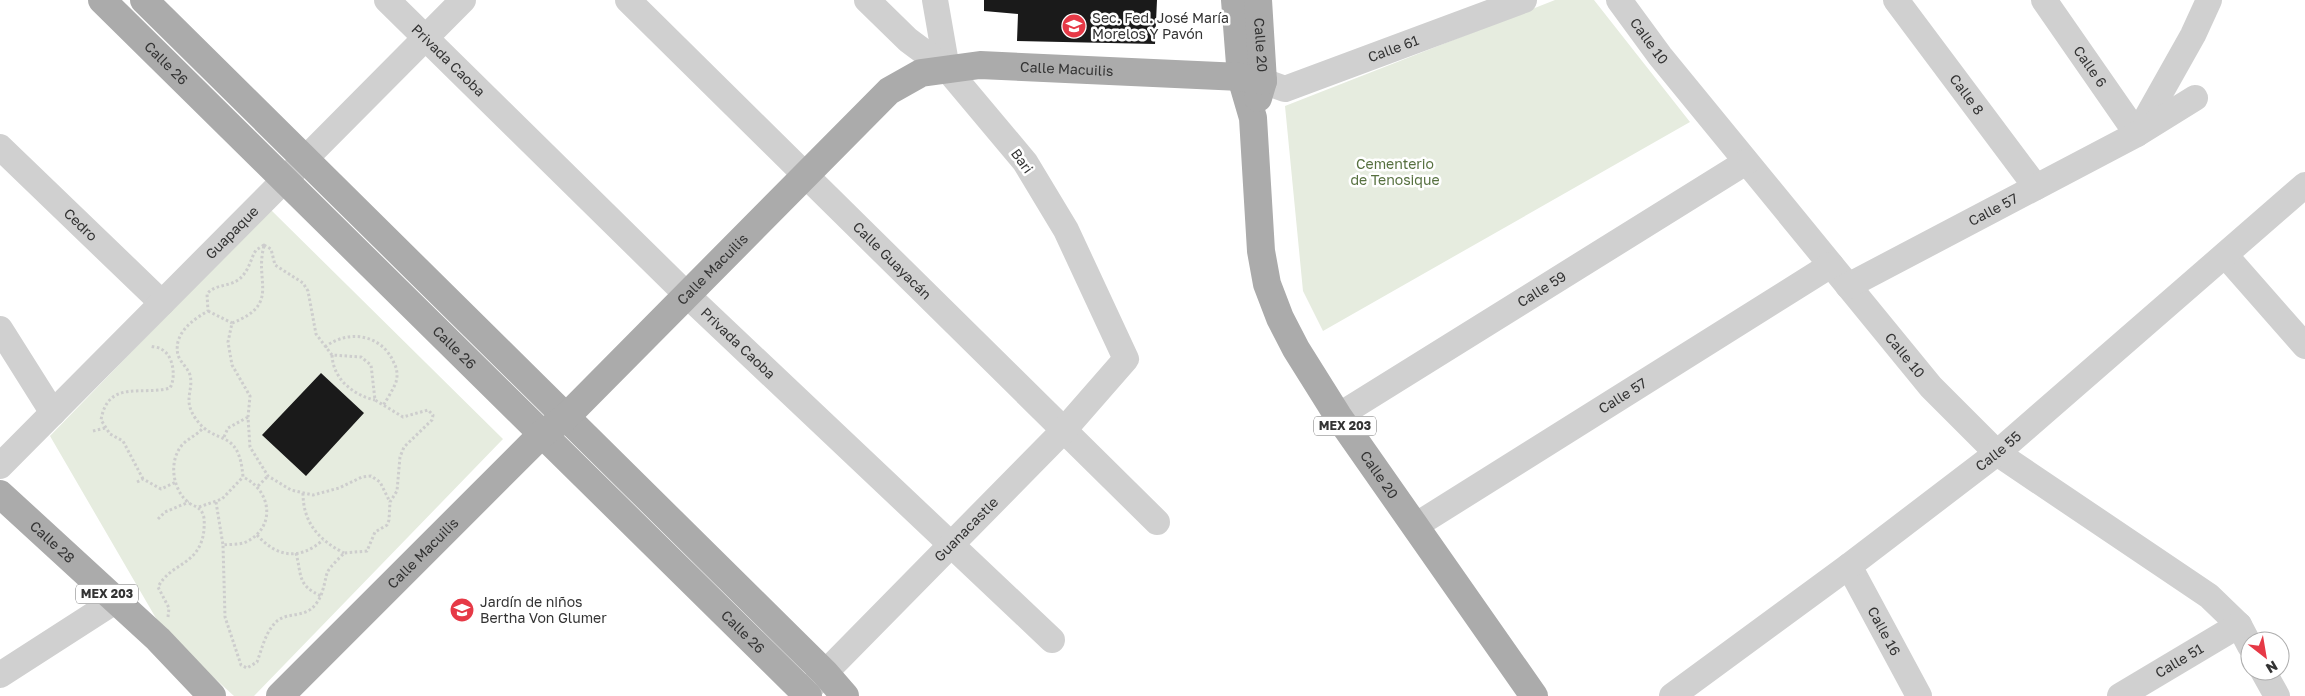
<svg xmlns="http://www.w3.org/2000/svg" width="2305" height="696" font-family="'Golos Text',sans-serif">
  <rect width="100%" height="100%" fill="#fff"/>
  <path fill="#e6ecdf" d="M1555,0H1594L1690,122L1323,331L1303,291L1285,106Z
    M270,209L503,439L254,696H234L164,632L50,436Z"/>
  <path fill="#1a1a1a" d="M984,0H1157L1155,44L1017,41L1018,14L984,11Z
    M321,373L364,413L306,476L262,435Z"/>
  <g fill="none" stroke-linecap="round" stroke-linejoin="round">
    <path stroke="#cdcdcd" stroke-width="3" stroke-dasharray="2.5 2.5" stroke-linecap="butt" d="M264,245L271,249L275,265L303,283L308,291L316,334L332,355L361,357L371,365L375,400L403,417L428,410L433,415L432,420L404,447L400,457L397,491L390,502L389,520L387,525L375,532L367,551L344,553C339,559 330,566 327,573C324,584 323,596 315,605C305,618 288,612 277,621C265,632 262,649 257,662L247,668L241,665L225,617L223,545C230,544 240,545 246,542C277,527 271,490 243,477C239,426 215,447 196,419C182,400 194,391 190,375C188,368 180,362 178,355C173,334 192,320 208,311L207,294C215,284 228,287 238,280C249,272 250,260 256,250Z
      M264,246C254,282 281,304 232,323L228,342L232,365L250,396L248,417L250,447L268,476L291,490L313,495L339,488L362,477L371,476L380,482L390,502
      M208,311L232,323
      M325,347C348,329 382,334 394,363C397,368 398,376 396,382C393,390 387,399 383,406
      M332,355C333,379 353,395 375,400
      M93,431L105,428
      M224,437L228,428L248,417
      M143,479L123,441L110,434L101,420C108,379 142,396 170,388C176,378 174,355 161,349C158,347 153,347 150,346
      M137,482L143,479L161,489L176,482
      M258,486L268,476
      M303,493C303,523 319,540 344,553
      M216,502L223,545
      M199,507L222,499L243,477
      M158,519L165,512L189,502
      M257,535C277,557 299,561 323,540
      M296,553C302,576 297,585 321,596
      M168,617L169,608L158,587C171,562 200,566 204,530C204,526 205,518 203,515C201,507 195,507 189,503C172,490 168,460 183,444C189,438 197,435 203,428"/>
    <g stroke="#d0d0d0" stroke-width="26">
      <path id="s1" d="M387,0L687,295L1052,640"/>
      <path id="s2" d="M628,0L1157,522"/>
      <path d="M935,0L947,69"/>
      <path id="s3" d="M1619,0L1660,56L1931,387L1997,453L2209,596L2239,625L2250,646"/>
      <path id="s4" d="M1896,0L2036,187"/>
      <path id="s5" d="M2044,0L2137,134"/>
      <path id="s6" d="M1263,81L1285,89L1524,0"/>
      <path d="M2139,131L2193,35L2209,0"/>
      <path id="s7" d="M0,147L162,303"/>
      <path d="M2225,255L2305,346"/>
      <path id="s8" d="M1848,286L2137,134L2195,98"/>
      <path d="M0,329L53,413"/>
      <path id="s9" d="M1338,416L1746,162"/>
      <path id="s10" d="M0,466L463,0"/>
      <path id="s11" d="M1415,526L1831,265"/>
      <path id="s12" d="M1849,566L1919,696"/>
      <path d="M2263,671L2277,696"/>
      <path d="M0,675L115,601"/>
      <path id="s13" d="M809,689L1064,430L1126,359L1066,230L1025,162L947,69L908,40L867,0"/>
      <path id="s14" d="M1672,696L1849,566L1997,453L2305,185"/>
      <path id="s15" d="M2120,696L2239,625"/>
    </g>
    <g stroke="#ababab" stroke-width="28">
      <path id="s16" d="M102,0L808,696"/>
      <path d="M144,0L825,673L845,696"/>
      <path id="s17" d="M1235,0L1241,77L1253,118L1261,251L1267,284L1280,318L1296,349L1338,416L1534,696"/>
      <path id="s18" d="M1258,0L1263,81L1258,98"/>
      <path id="s19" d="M0,494L158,639L212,696"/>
      <path id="s20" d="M280,696L542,434L565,418L889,91L921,73L980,65L1241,77L1263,81"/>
    </g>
  </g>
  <defs>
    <symbol id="school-disc" viewBox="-11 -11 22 22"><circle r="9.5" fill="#e63946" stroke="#fff"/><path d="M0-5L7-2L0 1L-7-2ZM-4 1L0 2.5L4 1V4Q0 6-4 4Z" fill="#fff"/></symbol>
  </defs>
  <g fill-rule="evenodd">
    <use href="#school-disc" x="1060" y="12" width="28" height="28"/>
    <use href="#school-disc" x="448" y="596" width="28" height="28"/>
  </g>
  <g text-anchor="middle" stroke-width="5" stroke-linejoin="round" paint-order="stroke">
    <g fill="#fff" stroke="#707070" stroke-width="1">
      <rect x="1314" y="416.5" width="62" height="19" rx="4"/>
      <rect x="76" y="584.5" width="62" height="19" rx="4"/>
    </g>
    <g font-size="12" font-weight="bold" fill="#333">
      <text x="1345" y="430">MEX 203</text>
      <text x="107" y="598">MEX 203</text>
    </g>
    <g font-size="14" fill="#333" stroke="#fff" text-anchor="start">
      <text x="1092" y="23">Sec. Fed. José María<tspan x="1092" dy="16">Morelos Y Pavón</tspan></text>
      <text x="480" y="607">Jardín de niños<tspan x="480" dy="16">Bertha Von Glumer</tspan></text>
    </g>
    <g font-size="14" fill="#333" stroke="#fff">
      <text dy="5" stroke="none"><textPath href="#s3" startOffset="51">Calle 10</textPath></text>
      <text dy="5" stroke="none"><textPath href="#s18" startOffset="45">Calle 20</textPath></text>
      <text dy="5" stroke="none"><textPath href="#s6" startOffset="139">Calle 61</textPath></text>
      <text dy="5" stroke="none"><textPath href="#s1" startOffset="86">Privada Caoba</textPath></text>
      <text dy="5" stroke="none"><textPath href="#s16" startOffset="90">Calle 26</textPath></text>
      <text dy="5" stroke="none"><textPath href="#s5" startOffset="81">Calle 6</textPath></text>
      <text dy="5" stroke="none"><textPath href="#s20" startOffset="1042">Calle Macuilis</textPath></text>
      <text dy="5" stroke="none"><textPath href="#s4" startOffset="118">Calle 8</textPath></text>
      <text transform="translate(1022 161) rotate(54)" y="5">Bari</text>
      <text dy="5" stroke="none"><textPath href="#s8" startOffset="164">Calle 57</textPath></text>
      <text dy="5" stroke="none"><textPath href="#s7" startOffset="112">Cedro</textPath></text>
      <text dy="5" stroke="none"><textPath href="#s10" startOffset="329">Guapaque</textPath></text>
      <text dy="5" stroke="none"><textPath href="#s2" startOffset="371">Calle Guayacán</textPath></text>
      <text dy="5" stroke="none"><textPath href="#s20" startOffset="608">Calle Macuilis</textPath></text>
      <text dy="5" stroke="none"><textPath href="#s9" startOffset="240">Calle 59</textPath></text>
      <text dy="5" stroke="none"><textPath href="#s1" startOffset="491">Privada Caoba</textPath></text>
      <text dy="5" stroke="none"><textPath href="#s16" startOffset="495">Calle 26</textPath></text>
      <text dy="5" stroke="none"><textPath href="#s3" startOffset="456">Calle 10</textPath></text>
      <text dy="5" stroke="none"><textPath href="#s11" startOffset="245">Calle 57</textPath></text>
      <text dy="5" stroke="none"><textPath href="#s14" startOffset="408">Calle 55</textPath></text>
      <text dy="5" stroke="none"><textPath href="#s17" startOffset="509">Calle 20</textPath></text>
      <text dy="5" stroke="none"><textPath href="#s13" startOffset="224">Guanacastle</textPath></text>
      <text dy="5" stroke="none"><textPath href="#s19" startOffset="71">Calle 28</textPath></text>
      <text dy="5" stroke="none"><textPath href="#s20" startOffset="202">Calle Macuilis</textPath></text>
      <text dy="5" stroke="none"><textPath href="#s12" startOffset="74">Calle 16</textPath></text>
      <text dy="5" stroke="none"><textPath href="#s16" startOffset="900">Calle 26</textPath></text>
      <text dy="5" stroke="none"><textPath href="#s15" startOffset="69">Calle 51</textPath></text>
    </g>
    <g font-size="14" fill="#56703f" stroke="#fff">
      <text x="1395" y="169">Cementerio<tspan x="1395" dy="16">de Tenosique</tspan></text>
    </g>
  </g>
  <g transform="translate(2265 656) rotate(149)"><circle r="24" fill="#ffffff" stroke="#adadad"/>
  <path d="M0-4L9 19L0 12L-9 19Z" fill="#e63946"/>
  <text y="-8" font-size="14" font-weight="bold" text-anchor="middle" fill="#333333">N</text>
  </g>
</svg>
